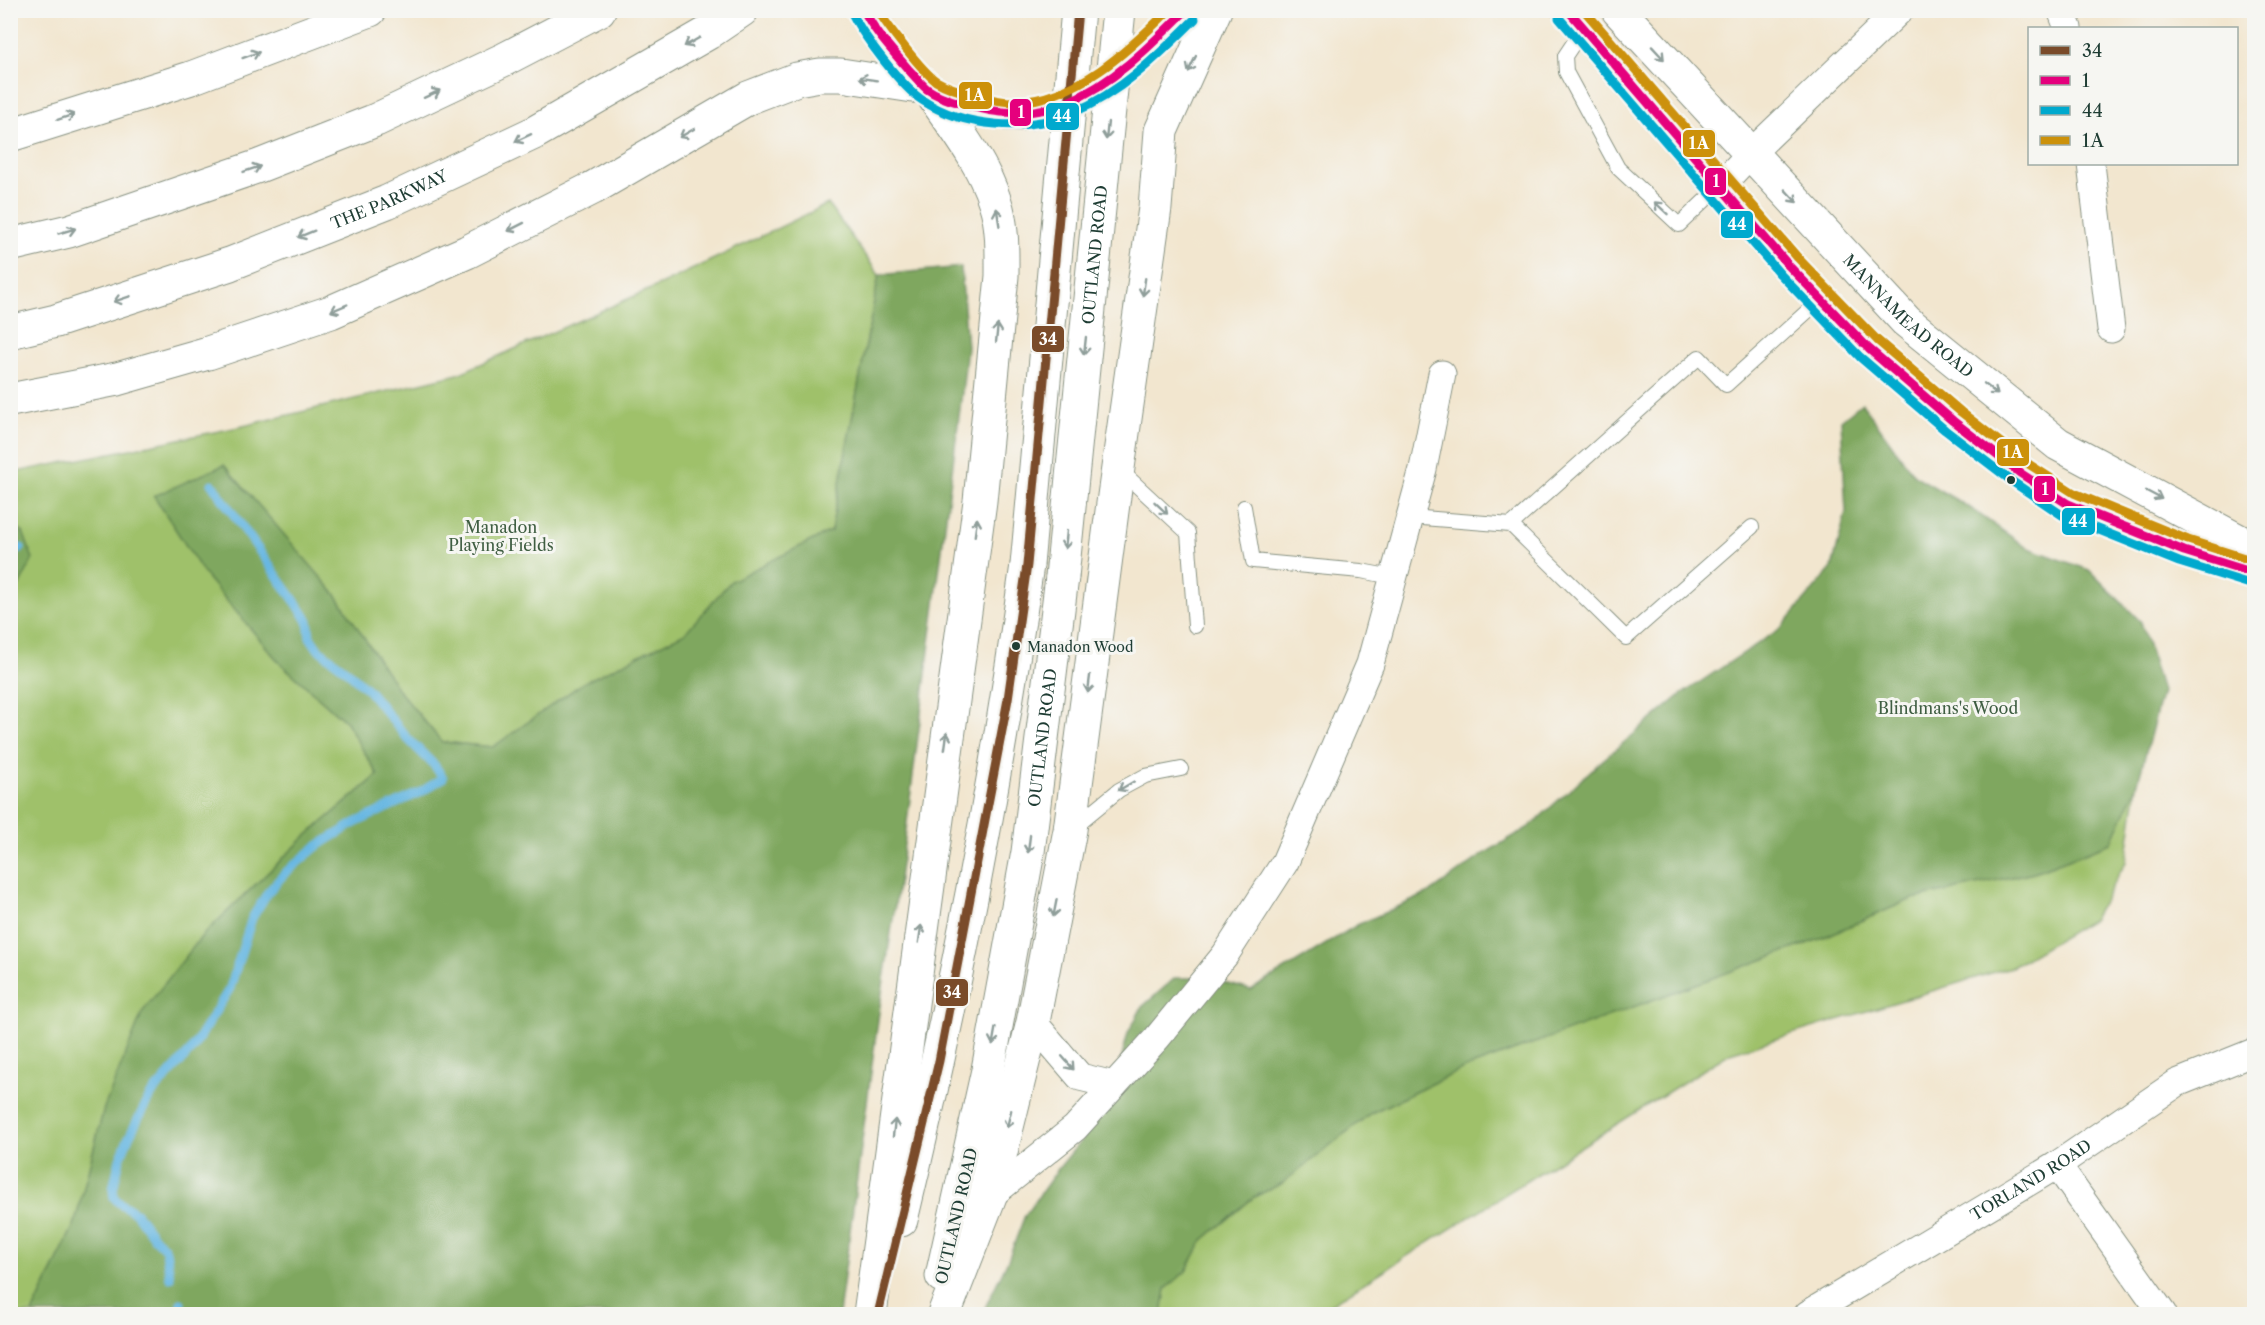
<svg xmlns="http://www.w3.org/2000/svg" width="2265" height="1325" font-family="'Libre Caslon Text',serif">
  <rect width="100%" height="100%" fill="#f6f6f2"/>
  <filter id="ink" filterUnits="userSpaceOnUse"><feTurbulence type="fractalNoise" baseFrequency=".0167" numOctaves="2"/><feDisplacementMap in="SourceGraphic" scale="12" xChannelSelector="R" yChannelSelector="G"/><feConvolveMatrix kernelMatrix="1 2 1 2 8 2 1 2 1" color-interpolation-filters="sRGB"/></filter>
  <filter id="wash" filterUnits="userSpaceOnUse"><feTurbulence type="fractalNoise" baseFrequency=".008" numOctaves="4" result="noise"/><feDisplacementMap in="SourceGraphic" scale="24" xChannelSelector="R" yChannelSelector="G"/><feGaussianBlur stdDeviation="1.35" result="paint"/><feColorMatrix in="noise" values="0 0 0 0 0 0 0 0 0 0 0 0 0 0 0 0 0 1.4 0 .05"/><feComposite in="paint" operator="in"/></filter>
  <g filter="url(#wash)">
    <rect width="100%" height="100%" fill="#f2e6cf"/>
    <path fill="#9fc16a" stroke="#5f7f4f" stroke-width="1.5" d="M828,204L879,275L831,531L731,581L685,633L583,683L493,747L442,742L399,691L205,575L279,662L346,722L378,775L304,838L202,936L104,1108L75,1223L32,1314H11V473L239,427L458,374L662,284Z
      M2137,786L2126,862L2093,919L2014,966L1730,1053L1315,1314H1162L1166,1289L1186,1271L1203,1240L1254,1197L1281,1183L1371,1113L1463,1069L1817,940L1912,899L2034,872L2111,843Z"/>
    <path fill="#7fa75e" stroke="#4f7249" stroke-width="1.5" d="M961,267L967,347L963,385L905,838L878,1020L839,1314H32L75,1223L104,1108L143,1011L202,936L304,838L378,775L346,722L279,662L205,575L154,496L224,465L337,596L399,691L442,742L493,747L583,683L685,633L731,581L831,531L879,275Z
      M1862,403L1914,475L1970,508L2026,547L2089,570L2141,622L2162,691L2137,786L2111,843L2034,872L1912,899L1817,940L1463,1069L1371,1113L1281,1184L1254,1197L1203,1240L1186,1271L1166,1289L1162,1314H982L1008,1260L1025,1215L1058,1169L1110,1105L1128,1033L1142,1007L1175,978H1207L1251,990L1357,925L1429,893L1487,852L1529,827L1598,764L1682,694L1781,628L1832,568L1846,512L1841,420Z
      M11,525L23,532L33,559L18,588L11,592Z"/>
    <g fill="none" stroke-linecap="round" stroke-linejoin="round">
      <path stroke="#68b7e2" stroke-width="9" d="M10,552L21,548
        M170,1278L166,1251L163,1246L155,1239L136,1213L118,1202L114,1197L113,1189L120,1159L129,1137L150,1096L192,1049L230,988L252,918L268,892L285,873L316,847L355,823L421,792L443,778L435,766L407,738L369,691L346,670L318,649L310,637L308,621L299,607L212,484
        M181,1314V1303"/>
    </g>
  </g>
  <g filter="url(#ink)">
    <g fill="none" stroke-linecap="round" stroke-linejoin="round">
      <defs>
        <path id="service" d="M1583,29L1565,56L1566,72L1618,168L1679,225L1719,187
          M1119,469L1188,533L1195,626
          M1244,507L1253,561L1361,571L1393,577
          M1410,517L1511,525L1699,357L1726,385L1821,299
          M1511,525L1626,638L1752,527
          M1075,826L1119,790L1145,776L1181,769"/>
        <g id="minor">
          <path d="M2061,10L2068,28"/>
          <path d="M2091,164L2111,329"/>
          <path d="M1719,187L1751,153L1900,10"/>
          <path d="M1033,1022L1080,1077L1114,1085"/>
          <path d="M2057,1165L2163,1314"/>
          <path d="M990,1196L1075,1128L1157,1038L1225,955L1285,862L1370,664L1423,469L1442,374"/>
          <path id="s1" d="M1808,1314L2057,1165L2177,1083L2254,1052"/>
        </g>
        <g id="secondary">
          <path d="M1568,10L1719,187L1789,266L1869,349L1953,421L2020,473L2068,504L2184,551L2254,573"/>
          <path id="s2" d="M1618,10L1906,321L2058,444L2254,549"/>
        </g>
        <g id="primary">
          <path d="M901,1220C953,1004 996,786 1027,565"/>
          <path id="s3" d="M942,1276L988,1070L1028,852L1062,577"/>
          <path d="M870,1314L980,501L1002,276C1002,252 1003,225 995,202C982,161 953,125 929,90"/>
          <path d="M944,1314L990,1196L1033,1022L1070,830L1114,496L1155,208L1161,131L1215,10"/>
        </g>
        <g id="trunk">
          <path d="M864,10C874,32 890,47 905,65C912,72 919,83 927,89C938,97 956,102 969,106C985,110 1002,115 1019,114C1086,110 1142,55 1187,10"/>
          <path d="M10,135L191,78L370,10"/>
          <path d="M10,245L69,231L259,166L376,120L505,59L599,10"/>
          <path id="s4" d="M10,332L56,321L230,264L387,202L534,133L708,33L742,10"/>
          <path d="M10,400L117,379L208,353L331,312L467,252L593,188L748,98L797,79L820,75H841L926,88"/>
        </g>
      </defs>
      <use href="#service" stroke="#889282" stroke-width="16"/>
      <use href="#minor" stroke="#889282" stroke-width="29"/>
      <use href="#secondary" stroke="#889282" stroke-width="35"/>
      <use href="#primary" stroke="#889282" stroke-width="35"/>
      <use href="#trunk" stroke="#889282" stroke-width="35"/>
      <use href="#service" stroke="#fff" stroke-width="14"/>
      <use href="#minor" stroke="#fff" stroke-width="27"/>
      <use href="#secondary" stroke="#fff" stroke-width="33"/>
      <use href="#primary" stroke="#fff" stroke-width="33"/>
      <use href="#trunk" stroke="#fff" stroke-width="33"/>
      <defs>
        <g id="primary-bridge">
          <path d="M1027,565L1078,10"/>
          <path id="s5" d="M1062,577L1119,10"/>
        </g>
      </defs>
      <use href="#primary-bridge" stroke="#889282" stroke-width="35" stroke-linecap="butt"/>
      <use href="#primary-bridge" stroke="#fff" stroke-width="33"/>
      <defs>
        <path id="bus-1" d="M878,1314L939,1061L1008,699L1027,565L1078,10"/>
        <path id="bus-2" d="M864,10C875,33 892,50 908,69C914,75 920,83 927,89C937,96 949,100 960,103C997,115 1031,117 1068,102C1114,83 1151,45 1186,10
          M1568,10L1789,266L1869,349L1953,421L2020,473L2068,504L2184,551L2254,573"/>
        <path id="bus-3" d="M853,15C864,37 902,87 922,100C964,128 1028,132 1072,113C1121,93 1159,55 1195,19
          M1559,18L1780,274L1860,357L1945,430L2013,482L2062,515L2179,562L2250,584"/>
        <path id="bus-4" d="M878,10C887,26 922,71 936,81C948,88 962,92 975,95C988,99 1002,102 1015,102C1077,100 1128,51 1169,10
          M1584,10L1798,258L1877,340L1961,412L2027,463L2074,493L2188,540L2254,561"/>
      </defs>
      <use href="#bus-1" stroke="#f6f6f2" stroke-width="14"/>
      <use href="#bus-2" stroke="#f6f6f2" stroke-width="14"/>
      <use href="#bus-3" stroke="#f6f6f2" stroke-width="14"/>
      <use href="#bus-4" stroke="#f6f6f2" stroke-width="14"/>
      <use href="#bus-1" stroke="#7a4b2a" stroke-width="9"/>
      <use href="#bus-2" stroke="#e5007d" stroke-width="9"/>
      <use href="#bus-3" stroke="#00a9ce" stroke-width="9"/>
      <use href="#bus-4" stroke="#cc910a" stroke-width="9"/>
    </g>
    <defs><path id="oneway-shaft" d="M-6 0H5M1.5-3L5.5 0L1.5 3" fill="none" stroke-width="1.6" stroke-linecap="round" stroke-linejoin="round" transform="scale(1.5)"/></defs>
    <g stroke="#8f9e9a">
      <use href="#oneway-shaft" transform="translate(692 42) rotate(150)"/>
      <use href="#oneway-shaft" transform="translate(1658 53) rotate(47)"/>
      <use href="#oneway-shaft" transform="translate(251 55) rotate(-20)"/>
      <use href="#oneway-shaft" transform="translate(1192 64) rotate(116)"/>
      <use href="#oneway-shaft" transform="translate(868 79) rotate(-171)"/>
      <use href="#oneway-shaft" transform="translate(432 94) rotate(-25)"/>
      <use href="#oneway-shaft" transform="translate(66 117) rotate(-18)"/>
      <use href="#oneway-shaft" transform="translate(1107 131) rotate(96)"/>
      <use href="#oneway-shaft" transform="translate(687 133) rotate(150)"/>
      <use href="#oneway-shaft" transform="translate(523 138) rotate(155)"/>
      <use href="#oneway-shaft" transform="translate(252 169) rotate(-19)"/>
      <use href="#oneway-shaft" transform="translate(1791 196) rotate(47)"/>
      <use href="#oneway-shaft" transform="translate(1661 208) rotate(-137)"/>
      <use href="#oneway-shaft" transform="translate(998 217) rotate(-99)"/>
      <use href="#oneway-shaft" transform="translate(516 227) rotate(153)"/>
      <use href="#oneway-shaft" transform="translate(67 231) rotate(-16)"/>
      <use href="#oneway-shaft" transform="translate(306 234) rotate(158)"/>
      <use href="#oneway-shaft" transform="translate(1144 287) rotate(98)"/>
      <use href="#oneway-shaft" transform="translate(122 299) rotate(162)"/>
      <use href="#oneway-shaft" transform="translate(339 308) rotate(157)"/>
      <use href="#oneway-shaft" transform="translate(997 333) rotate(-84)"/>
      <use href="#oneway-shaft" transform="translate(1085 346) rotate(96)"/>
      <use href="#oneway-shaft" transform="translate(1991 389) rotate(39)"/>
      <use href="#oneway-shaft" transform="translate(2154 495) rotate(28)"/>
      <use href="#oneway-shaft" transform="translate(1161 508) rotate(43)"/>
      <use href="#oneway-shaft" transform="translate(976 527) rotate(-82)"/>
      <use href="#oneway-shaft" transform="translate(1066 540) rotate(96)"/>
      <use href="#oneway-shaft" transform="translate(1089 684) rotate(97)"/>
      <use href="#oneway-shaft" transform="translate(946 741) rotate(-82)"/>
      <use href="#oneway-shaft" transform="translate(1126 786) rotate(150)"/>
      <use href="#oneway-shaft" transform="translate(1029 844) rotate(97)"/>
      <use href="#oneway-shaft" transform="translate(1055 908) rotate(101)"/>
      <use href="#oneway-shaft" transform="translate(920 934) rotate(-82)"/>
      <use href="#oneway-shaft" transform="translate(994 1036) rotate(100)"/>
      <use href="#oneway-shaft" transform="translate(1068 1063) rotate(49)"/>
      <use href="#oneway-shaft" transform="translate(1009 1119) rotate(104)"/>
      <use href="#oneway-shaft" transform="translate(894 1128) rotate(-83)"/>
    </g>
  </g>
  <g fill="#1f3d34" stroke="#f6f6f2" stroke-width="2">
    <circle cx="2011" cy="480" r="5"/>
    <circle cx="1016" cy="646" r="5"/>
  </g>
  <g text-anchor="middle" stroke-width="6" stroke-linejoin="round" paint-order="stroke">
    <g font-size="14" fill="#1f3d34" stroke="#f6f6f2" text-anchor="start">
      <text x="1027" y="652">Manadon Wood</text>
    </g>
    <g font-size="16" fill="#1f3d34" stroke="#f6f6f2">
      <text dy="6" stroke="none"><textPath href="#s4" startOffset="402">THE PARKWAY</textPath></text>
      <text dy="6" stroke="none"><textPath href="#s5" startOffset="324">OUTLAND ROAD</textPath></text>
      <text dy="6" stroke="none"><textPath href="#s2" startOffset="422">MANNAMEAD ROAD</textPath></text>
      <text dy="6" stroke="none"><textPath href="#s3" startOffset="548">OUTLAND ROAD</textPath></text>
      <text dy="6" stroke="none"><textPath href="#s1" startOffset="260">TORLAND ROAD</textPath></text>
      <text transform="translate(956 1216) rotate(-77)" y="6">OUTLAND ROAD</text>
    </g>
    <g font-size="16" fill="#3f5e42" stroke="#f6f6f2">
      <text x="501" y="533">Manadon<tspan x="501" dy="18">Playing Fields</tspan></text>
      <text x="1948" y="714">Blindmans's Wood</text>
    </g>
  </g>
  <g stroke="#f6f6f2" stroke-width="2">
    <rect x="958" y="81" width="35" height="29" rx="6" fill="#cc910a"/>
    <rect x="1009" y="98" width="23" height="29" rx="6" fill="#e5007d"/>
    <rect x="1045" y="102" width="35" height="29" rx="6" fill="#00a9ce"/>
    <rect x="1682" y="129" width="34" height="29" rx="6" fill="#cc910a"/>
    <rect x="1704" y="167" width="23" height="29" rx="6" fill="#e5007d"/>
    <rect x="1720" y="210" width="34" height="29" rx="6" fill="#00a9ce"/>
    <rect x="1031" y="325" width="34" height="28" rx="6" fill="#7a4b2a"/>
    <rect x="1996" y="438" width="34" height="29" rx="6" fill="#cc910a"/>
    <rect x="2033" y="475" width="23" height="28" rx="6" fill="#e5007d"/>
    <rect x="2061" y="507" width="35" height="29" rx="6" fill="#00a9ce"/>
    <rect x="935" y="978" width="34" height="29" rx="6" fill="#7a4b2a"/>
  </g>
  <g font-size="16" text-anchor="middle" font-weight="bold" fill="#fff">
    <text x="975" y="101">1A</text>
    <text x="1021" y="118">1</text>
    <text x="1062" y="122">44</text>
    <text x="1699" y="149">1A</text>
    <text x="1716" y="187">1</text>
    <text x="1737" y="230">44</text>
    <text x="1048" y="345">34</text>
    <text x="2013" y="458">1A</text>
    <text x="2045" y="495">1</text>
    <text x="2078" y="527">44</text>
    <text x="952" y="998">34</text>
  </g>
  <rect width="2265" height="1325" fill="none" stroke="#f6f6f2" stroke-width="36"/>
  <rect x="2028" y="27" width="210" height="138" fill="#f6f6f2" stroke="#a0aca6" stroke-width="1.5"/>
  <rect x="2040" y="46" width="30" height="9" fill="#7a4b2a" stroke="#a0aca6" stroke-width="1.5"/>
  <text x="2082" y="57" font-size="18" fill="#1f3d34">34</text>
  <rect x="2040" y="76" width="30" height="9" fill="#e5007d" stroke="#a0aca6" stroke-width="1.5"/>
  <text x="2082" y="87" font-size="18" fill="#1f3d34">1</text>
  <rect x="2040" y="106" width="30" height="9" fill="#00a9ce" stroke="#a0aca6" stroke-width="1.5"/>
  <text x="2082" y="117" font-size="18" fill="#1f3d34">44</text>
  <rect x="2040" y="136" width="30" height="9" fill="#cc910a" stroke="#a0aca6" stroke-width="1.5"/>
  <text x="2082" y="147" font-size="18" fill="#1f3d34">1A</text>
</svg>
